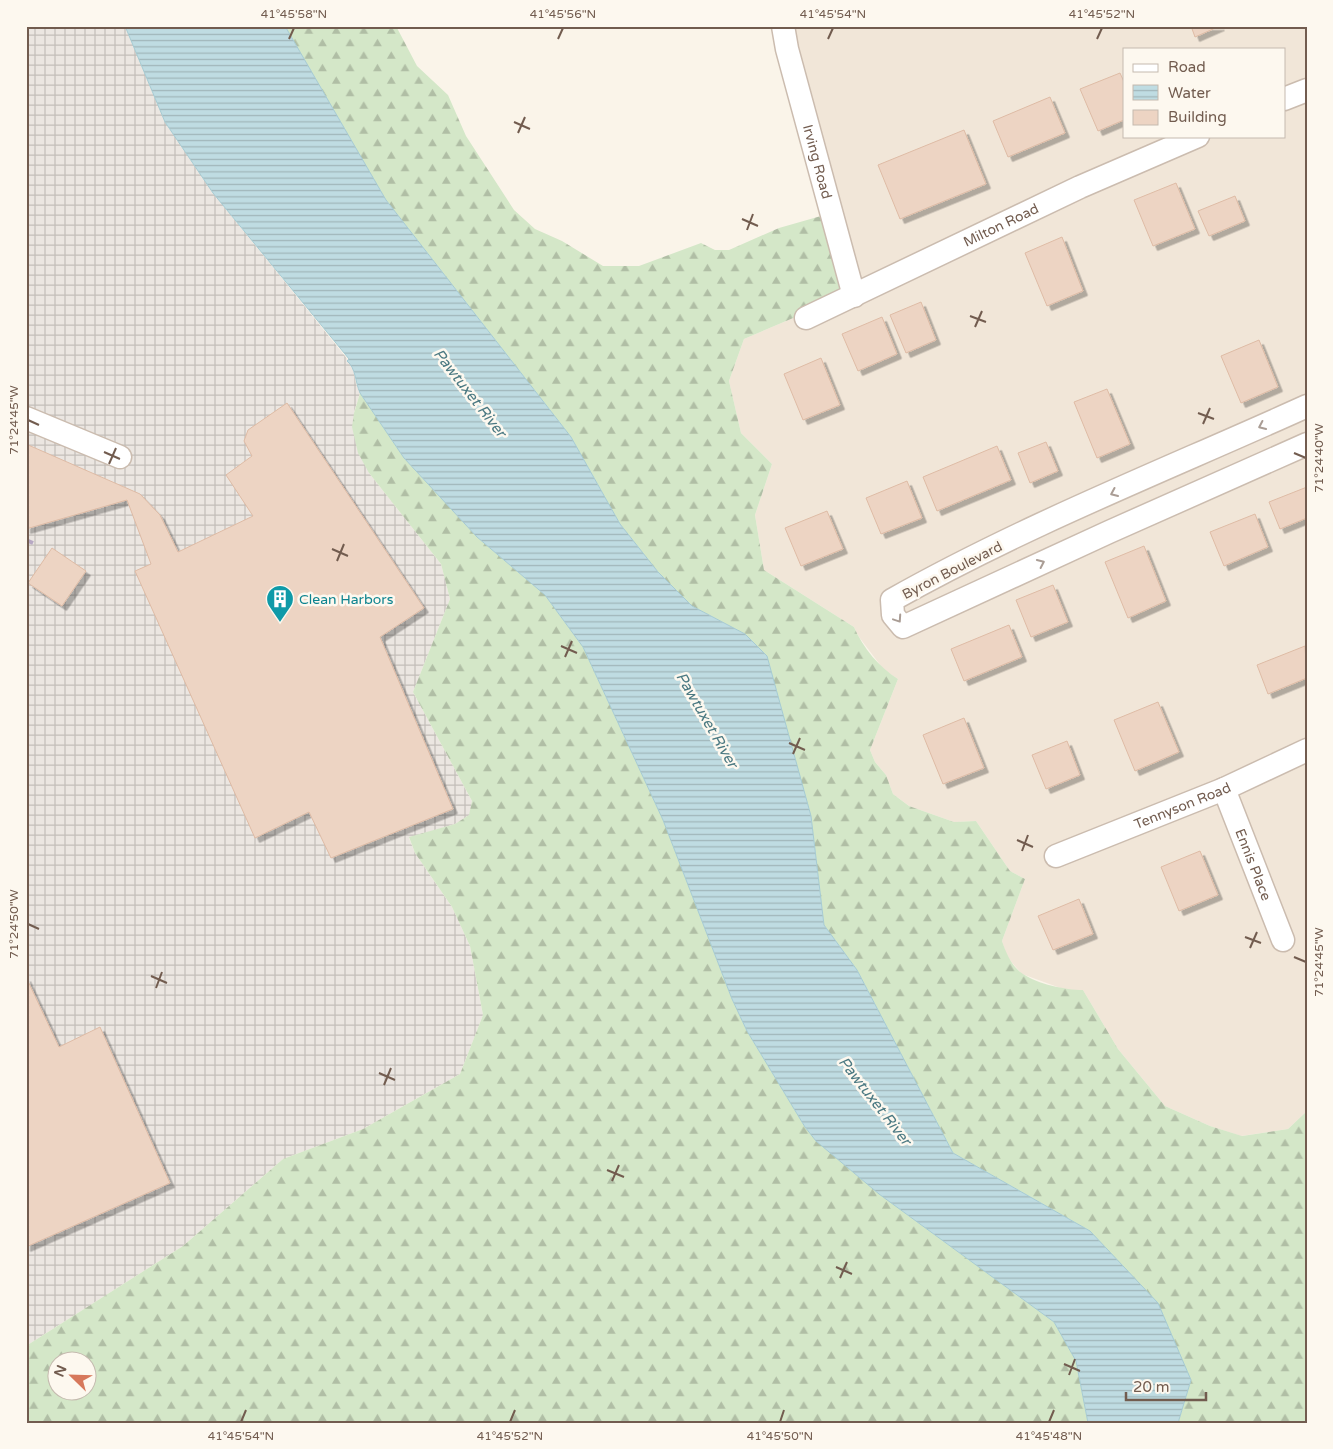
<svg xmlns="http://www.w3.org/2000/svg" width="1333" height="1449" font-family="'Varela Round',sans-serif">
  <defs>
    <pattern id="industrial-grid" width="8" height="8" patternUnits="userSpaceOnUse" patternTransform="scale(1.25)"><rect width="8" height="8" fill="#ebe6e1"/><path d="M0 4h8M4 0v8" fill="none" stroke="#c3beb9"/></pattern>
    <pattern id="forest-firs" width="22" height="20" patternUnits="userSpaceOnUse" patternTransform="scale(1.25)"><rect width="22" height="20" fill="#d4e7c8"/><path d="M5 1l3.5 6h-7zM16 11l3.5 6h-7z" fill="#b0bea5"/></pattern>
    <pattern id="water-rules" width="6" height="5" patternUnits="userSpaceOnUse" patternTransform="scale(1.25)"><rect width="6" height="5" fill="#bfdce2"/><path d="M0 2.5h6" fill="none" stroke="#a0b6ba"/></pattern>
    <filter id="shadow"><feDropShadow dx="4.5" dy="4.5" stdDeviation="0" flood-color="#0004"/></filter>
  </defs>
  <rect width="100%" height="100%" fill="#faf4e9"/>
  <path fill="#f1e6d8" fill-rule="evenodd" d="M781,26H1307V1111L1288,1129L1241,1136L1210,1126L1165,1106L1118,1049L1083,990H1066L1022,974L1007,957L1002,941L1025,879L1010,871L976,821L954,822L909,806L893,794L886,775L875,762L870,750L898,679L884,670L859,637L854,627L764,570L755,515L772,464L741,433L729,381L744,339L845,296ZM1124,49H1284V136H1124Z"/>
  <path fill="url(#industrial-grid)" d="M26,26H125L165,122L213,193L353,366L356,384L360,393L354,412L369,473L441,564L450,599L413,692L472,801L470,815L455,824L409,838L415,853L452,907L470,946L483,1015L460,1074L363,1129L283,1159L183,1246L26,1346Z"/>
  <path fill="url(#forest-firs)" fill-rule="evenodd" d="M285,26H396L417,66L448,95L466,136L514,210L535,229L562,241L603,266H639L701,243L715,250H729L779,228L828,214L845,296L744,339L729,381L741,433L772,464L755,515L764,570L854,627C863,648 879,667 898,679L870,750L875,762L886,775L893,794L909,806L954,822L976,821L1010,871L1025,879L1002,941C1006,953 1012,967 1023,974C1038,984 1065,990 1083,990L1118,1049L1165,1106L1210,1126L1242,1136L1288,1129L1307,1111V1423H1178L1191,1380L1090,1231L953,1153L857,970L824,925L811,816L745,634L692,606L658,572L620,524L571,437L386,200Z
    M360,393L404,458L477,537L545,595L583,647L663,820L732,999L747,1031L805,1127L816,1141L879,1194L1054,1322L1076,1361L1088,1423H26V1346L183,1246L283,1159L363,1129L460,1074L483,1015L470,946L452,907L415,853L409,837L455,824L469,815L472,801L413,692L450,599L441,564L369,473L358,453L352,427L354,413ZM58,1362H88V1392H58Z"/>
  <path fill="url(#water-rules)" stroke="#a6cbd3" d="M125,26H285L386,200L571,437L620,524L658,572L692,606L745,634L767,656L811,816L824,925L857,970L953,1153L1090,1231L1158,1303L1191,1380L1178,1423H1088L1076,1361L1054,1322L879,1194L816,1141L805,1127L747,1031L732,999L663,820L583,647L545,595L477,537L404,458L360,393C355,382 356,368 347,361L349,359L213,193L165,122Z"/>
  <path fill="#edd4c3" stroke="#debba5" filter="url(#shadow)" d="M1191,26H1220L1195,37Z
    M1120,73L1124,82V120L1098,131L1080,89Z
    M1050,97L1065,133L1008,157L993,121Z
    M964,130L986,184L900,219L878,165Z
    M1176,183L1195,229L1153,246L1134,200Z
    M1235,196L1245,221L1209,236L1198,211Z
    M1062,237L1083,291L1047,306L1025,253Z
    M921,302L936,340L906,353L890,315Z
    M882,317L897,354L858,371L842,334Z
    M1259,340L1278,387L1241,403L1221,356Z
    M821,358L840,405L803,420L784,374Z
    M1107,389L1130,444L1097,458L1074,402Z
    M287,403L424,608L380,637L453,809L331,858L309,812L255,838L135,571L151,564L127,500L26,529V444L140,494L160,515L178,552L253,516L226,475L252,456L244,441L248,430Z
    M1046,442L1058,471L1030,483L1018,453Z
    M997,446L1011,480L937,511L923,477Z
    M907,481L922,518L881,534L866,498Z
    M1307,487V518L1280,529L1269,502Z
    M827,511L843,549L801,566L785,528Z
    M1255,514L1268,547L1224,566L1210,532Z
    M1144,546L1166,601L1128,618L1105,562Z
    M52,548L86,571L62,606L28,583Z
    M1053,585L1068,622L1031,637L1016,600Z
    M1009,625L1022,657L964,681L951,649Z
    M1305,646L1307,678L1268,694L1257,665Z
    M1158,702L1179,752L1135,771L1114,720Z
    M964,718L984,768L943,784L923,735Z
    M1067,741L1080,775L1046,789L1032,755Z
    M1200,851L1218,895L1179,911L1161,867Z
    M1079,899L1093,934L1053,950L1038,916Z
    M26,977L59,1047L100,1027L170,1183L26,1247Z"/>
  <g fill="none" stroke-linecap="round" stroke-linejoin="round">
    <defs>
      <g id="street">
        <path id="s1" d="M783,26L787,49L854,296"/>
        <path d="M1284,99L1307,90"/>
        <path id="s2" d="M806,318L1080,187L1198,136"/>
        <path d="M1307,406C1168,469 1025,525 892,600L893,615L903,627L1109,532L1307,444"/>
        <path d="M26,418L120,457"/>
        <path id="s3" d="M1224,789L1283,940"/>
        <path id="s4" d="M1056,856L1224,789L1307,750"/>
      </g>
    </defs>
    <use href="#street" stroke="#cbbcaf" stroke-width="25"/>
    <use href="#street" stroke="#fff" stroke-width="22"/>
    <path stroke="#b7a8c3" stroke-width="4" stroke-dasharray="8 5" stroke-linecap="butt" d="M26,540L33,543"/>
  </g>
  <defs><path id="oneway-chevron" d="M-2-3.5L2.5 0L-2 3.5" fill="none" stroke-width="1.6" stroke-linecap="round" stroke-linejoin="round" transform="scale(1.25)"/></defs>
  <g stroke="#aa9d95">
    <use href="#oneway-chevron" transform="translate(1262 426) rotate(155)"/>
    <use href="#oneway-chevron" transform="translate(1114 493) rotate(156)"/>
    <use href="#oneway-chevron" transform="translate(1041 563) rotate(-25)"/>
    <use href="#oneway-chevron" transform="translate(898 619) rotate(56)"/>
  </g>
  <path fill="none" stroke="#725c4f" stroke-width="2" d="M289,39L294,28M558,39L563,28M828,39L833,28M1097,39L1102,28M514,122L530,129M518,133L525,117M742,219L758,226M747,230L753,214M970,316L986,322M975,327L982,311M1198,413L1214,419M28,420L39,425M1203,424L1210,408M104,452L120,459M1294,453L1306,458M109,464L116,448M332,549L348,556M337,561L344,544M561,646L577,653M565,657L572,641M789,743L805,750M793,754L800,738M1017,840L1033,847M1022,851L1028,835M28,924L39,929M1245,937L1261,943M1250,948L1257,932M1294,957L1306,962M151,976L167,983M156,988L162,972M379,1073L395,1080M384,1085L391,1068M607,1170L624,1177M612,1181L619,1165M836,1267L852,1274M840,1278L847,1262M1064,1364L1080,1371M1069,1375L1075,1359M241,1422L246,1410M510,1422L515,1410M780,1422L784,1410M1049,1422L1054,1410"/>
  <defs>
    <symbol id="building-pin" viewBox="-11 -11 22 30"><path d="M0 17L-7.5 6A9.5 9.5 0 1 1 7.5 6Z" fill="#0f9aa8" stroke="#fdf8ef"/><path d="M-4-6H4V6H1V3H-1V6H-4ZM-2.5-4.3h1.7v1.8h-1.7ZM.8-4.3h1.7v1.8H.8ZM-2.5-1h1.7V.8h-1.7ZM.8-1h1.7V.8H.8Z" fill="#fff"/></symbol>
  </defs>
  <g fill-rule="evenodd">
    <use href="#building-pin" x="264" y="583" width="32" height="43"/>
  </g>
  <g text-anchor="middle" stroke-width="5" stroke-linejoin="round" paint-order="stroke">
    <g font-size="14" fill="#725c4f" stroke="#fdf8ef">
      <text dy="5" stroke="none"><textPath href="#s1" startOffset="140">Irving Road</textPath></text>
      <text dy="5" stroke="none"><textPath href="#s2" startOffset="216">Milton Road</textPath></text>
      <text transform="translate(952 570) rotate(-27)" y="5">Byron Boulevard</text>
      <text dy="5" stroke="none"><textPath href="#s4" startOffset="136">Tennyson Road</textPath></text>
      <text dy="5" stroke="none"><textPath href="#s3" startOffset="81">Ennis Place</textPath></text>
    </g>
    <g font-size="14" fill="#0d838f" stroke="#fdf8ef" text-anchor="start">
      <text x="299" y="604">Clean Harbors</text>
    </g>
    <g font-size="15" font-style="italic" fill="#4b7982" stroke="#fdf8ef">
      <text transform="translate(470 393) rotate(52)" y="5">Pawtuxet River</text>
      <text transform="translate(707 720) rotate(60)" y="5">Pawtuxet River</text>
      <text transform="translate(875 1101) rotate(52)" y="5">Pawtuxet River</text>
    </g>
  </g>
  <rect width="1333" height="1449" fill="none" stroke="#fdf8ef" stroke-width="55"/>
  <rect x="1123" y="48" width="162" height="90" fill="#fdf8ef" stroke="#c5baaf"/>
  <rect x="1133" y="64" width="25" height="8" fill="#ffffff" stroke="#c5baaf"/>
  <text x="1168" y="72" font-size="15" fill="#725c4f">Road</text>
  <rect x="1133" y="85" width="25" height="15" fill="url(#water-rules)" stroke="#c5baaf"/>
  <text x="1168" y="98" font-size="15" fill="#725c4f">Water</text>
  <rect x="1133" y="110" width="25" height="15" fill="#edd4c3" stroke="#c5baaf"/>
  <text x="1168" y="122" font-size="15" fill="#725c4f">Building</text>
  <g transform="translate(72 1376) rotate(293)"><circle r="24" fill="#fdf8ef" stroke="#c5baaf"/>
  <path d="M0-4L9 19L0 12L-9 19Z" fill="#d7785b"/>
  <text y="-8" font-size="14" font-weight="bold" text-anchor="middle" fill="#725c4f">N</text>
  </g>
  <path d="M1126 1392v8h80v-8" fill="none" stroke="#725c4f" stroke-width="2.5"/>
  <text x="1133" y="1392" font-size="15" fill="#725c4f" stroke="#fdf8ef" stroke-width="4" paint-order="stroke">20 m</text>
  <rect x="28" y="28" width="1278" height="1394" fill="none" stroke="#725c4f" stroke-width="2"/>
  <g font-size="12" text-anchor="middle" fill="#725c4f">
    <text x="294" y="18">41°45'58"N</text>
    <text x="563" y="18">41°45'56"N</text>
    <text x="833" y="18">41°45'54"N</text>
    <text x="1102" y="18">41°45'52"N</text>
    <text transform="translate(14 420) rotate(-90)" y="4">71°24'45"W</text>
    <text transform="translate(1319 458) rotate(-90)" y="4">71°24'40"W</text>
    <text transform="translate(14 924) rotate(-90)" y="4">71°24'50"W</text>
    <text transform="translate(1319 962) rotate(-90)" y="4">71°24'45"W</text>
    <text x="241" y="1440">41°45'54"N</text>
    <text x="510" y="1440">41°45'52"N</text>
    <text x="780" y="1440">41°45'50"N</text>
    <text x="1049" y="1440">41°45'48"N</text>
  </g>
</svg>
